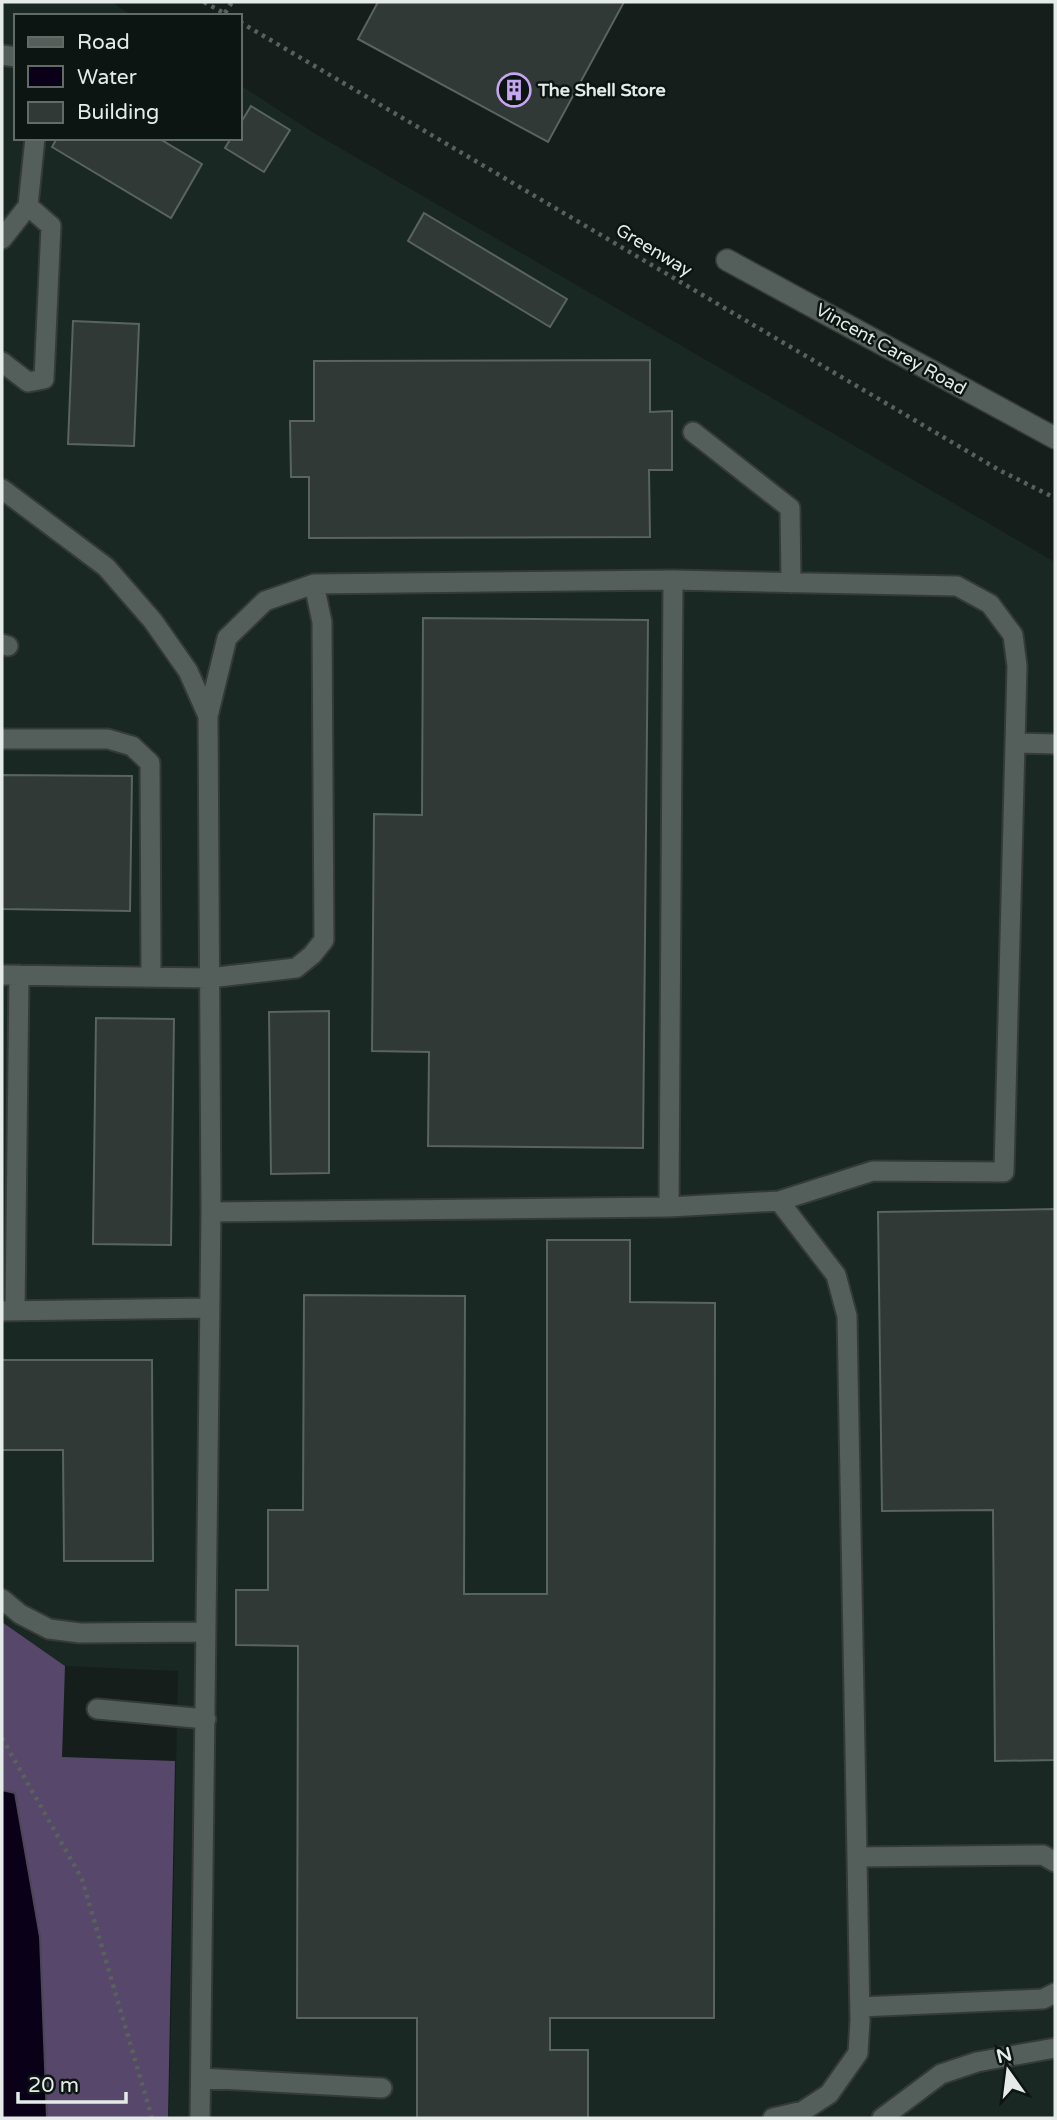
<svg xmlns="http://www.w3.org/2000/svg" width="1057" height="2120" font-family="'Varela Round',sans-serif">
  <rect width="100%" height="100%" fill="#151e1a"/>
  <path fill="#192822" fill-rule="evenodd" d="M2,2H112L133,16H16V138H240V85L314,133L1055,562V1209L878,1212L882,1511L993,1510L995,1761L1055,1760V2118H588V2050H550V2018H714L715,1303L630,1302V1241L547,1240V1594H464L465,1296H304L303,1510L268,1511V1590H236V1645L298,1646L297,2018H417V2118H169L178,1671L65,1666L2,1622V909L130,911L131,776L2,775ZM649,360L650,412H672V470H649V536L309,538V477H291L290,422L314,421V361Z"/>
  <path fill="#56476b" d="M2,1622L65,1666L62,1757L175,1761L168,2118H47L40,1937L15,1794L2,1790Z"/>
  <path fill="#0a0018" stroke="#4c4656" stroke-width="2" d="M2,1790L15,1793L40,1937L47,2118H2Z"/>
  <path fill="#303935" stroke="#59635f" stroke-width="2" d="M378,2H624L548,142L358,39Z
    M251,106L290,130L264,172L225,148L231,138H240V124Z
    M57,138H158L202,164L171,218L52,147Z
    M424,213L567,299L550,327L408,241Z
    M73,321L139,324L134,446L68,444Z
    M650,360V412L672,411V470H649L650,537L309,538V477H291L290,421H314V361Z
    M423,618L648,620L643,1148L428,1146L429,1052L372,1051L374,814L422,815Z
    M2,775L132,776L130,911L2,909Z
    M329,1011V1173L271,1174L269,1012Z
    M96,1018L174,1019L171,1245L93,1244Z
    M1055,1209V1760L995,1761L993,1510L882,1511L878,1212Z
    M547,1240H630V1302L715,1303L714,2018H550V2050H588V2118H417V2018H297L298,1646L236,1645V1590H268V1510H303L304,1295L465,1296L464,1594H547Z
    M2,1360H152L153,1561H64L63,1450H2Z"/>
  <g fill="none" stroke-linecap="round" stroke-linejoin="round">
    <defs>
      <path id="lane" d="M2,55L16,57
        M2,239L28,206
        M2,362L28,382L44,379L51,226L28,206L35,138
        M693,432L790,508L791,583
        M2,489L106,567L153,621L188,671L208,716
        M2,644L8,646
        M2,739H108L132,746L150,763L151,976
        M1016,743L1055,744
        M2,975L209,978L296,968L312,955L324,940L322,622L314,584
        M669,1207L673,580
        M2,1311L209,1308
        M15,1311L19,975
        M2,1599L20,1614L49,1629L80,1633L206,1632
        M97,1709L206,1719
        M857,1857L1043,1855L1055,1862
        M860,2007L1043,1999L1055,1993
        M201,2078L382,2088
        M200,2118L211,1212L208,716L227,638L265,601L314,584L673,580L957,586L990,604L1013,635L1017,666L1004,1172L873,1171L779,1201L669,1207L211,1212
        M773,2118L803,2111L829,2094L858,2053L860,2020L847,1316L836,1275L779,1201
        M882,2118L941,2074L977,2062L1055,2048"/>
      <path id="street" d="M727,260L1055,438"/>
    </defs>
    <use href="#lane" stroke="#353a37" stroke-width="23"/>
    <use href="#street" stroke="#353a37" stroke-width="24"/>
    <path stroke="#59615d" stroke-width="4.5" stroke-dasharray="3.5 5" stroke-linecap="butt" d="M204,2L229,16
      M225,13L232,2
      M240,22L999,470L1055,498
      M2,1738L82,1879L152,2118"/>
    <use href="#lane" stroke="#545e5a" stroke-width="19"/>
    <use href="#street" stroke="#545e5a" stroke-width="21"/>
  </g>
  <defs>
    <symbol id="building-ring" viewBox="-11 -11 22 22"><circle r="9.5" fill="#0c1511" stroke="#c6a6f0" stroke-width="1.5"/><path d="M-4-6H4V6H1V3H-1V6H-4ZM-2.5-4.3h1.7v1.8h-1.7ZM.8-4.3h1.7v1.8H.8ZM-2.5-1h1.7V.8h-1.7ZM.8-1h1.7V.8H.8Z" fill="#c6a6f0"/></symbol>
  </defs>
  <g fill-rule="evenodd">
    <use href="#building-ring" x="495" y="71" width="38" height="38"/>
  </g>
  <g text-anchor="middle" stroke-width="5" stroke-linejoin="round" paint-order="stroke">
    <g font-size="18" font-weight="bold" fill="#e5ebe8" stroke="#0c1511" text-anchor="start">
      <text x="538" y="96">The Shell Store</text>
    </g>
    <g font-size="18" fill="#e5ebe8" stroke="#0c1511">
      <text transform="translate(654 250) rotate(31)" y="6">Greenway</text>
      <text transform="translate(891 349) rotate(29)" y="6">Vincent Carey Road</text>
    </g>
  </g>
  <rect width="1057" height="2120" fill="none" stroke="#e5ebe8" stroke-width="7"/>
  <rect x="14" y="14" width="228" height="126" fill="#0c1511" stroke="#636b67" stroke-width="2"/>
  <rect x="28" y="37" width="35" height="10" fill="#545e5a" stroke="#636b67" stroke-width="2"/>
  <text x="77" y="49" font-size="21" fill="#e5ebe8">Road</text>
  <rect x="28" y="66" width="35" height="21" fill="#0a0018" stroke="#636b67" stroke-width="2"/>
  <text x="77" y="84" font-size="21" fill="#e5ebe8">Water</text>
  <rect x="28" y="102" width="35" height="21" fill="#303935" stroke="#636b67" stroke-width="2"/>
  <text x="77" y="119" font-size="21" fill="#e5ebe8">Building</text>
  <g transform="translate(1008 2071) rotate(346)" stroke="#0c1511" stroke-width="5" paint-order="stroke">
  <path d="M0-5L12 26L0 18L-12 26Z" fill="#e5ebe8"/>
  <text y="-10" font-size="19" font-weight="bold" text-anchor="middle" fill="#e5ebe8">N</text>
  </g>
  <path d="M18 2092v10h108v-10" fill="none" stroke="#e5ebe8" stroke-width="3.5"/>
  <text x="28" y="2092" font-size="21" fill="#e5ebe8" stroke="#0c1511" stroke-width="5" paint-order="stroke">20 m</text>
</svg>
